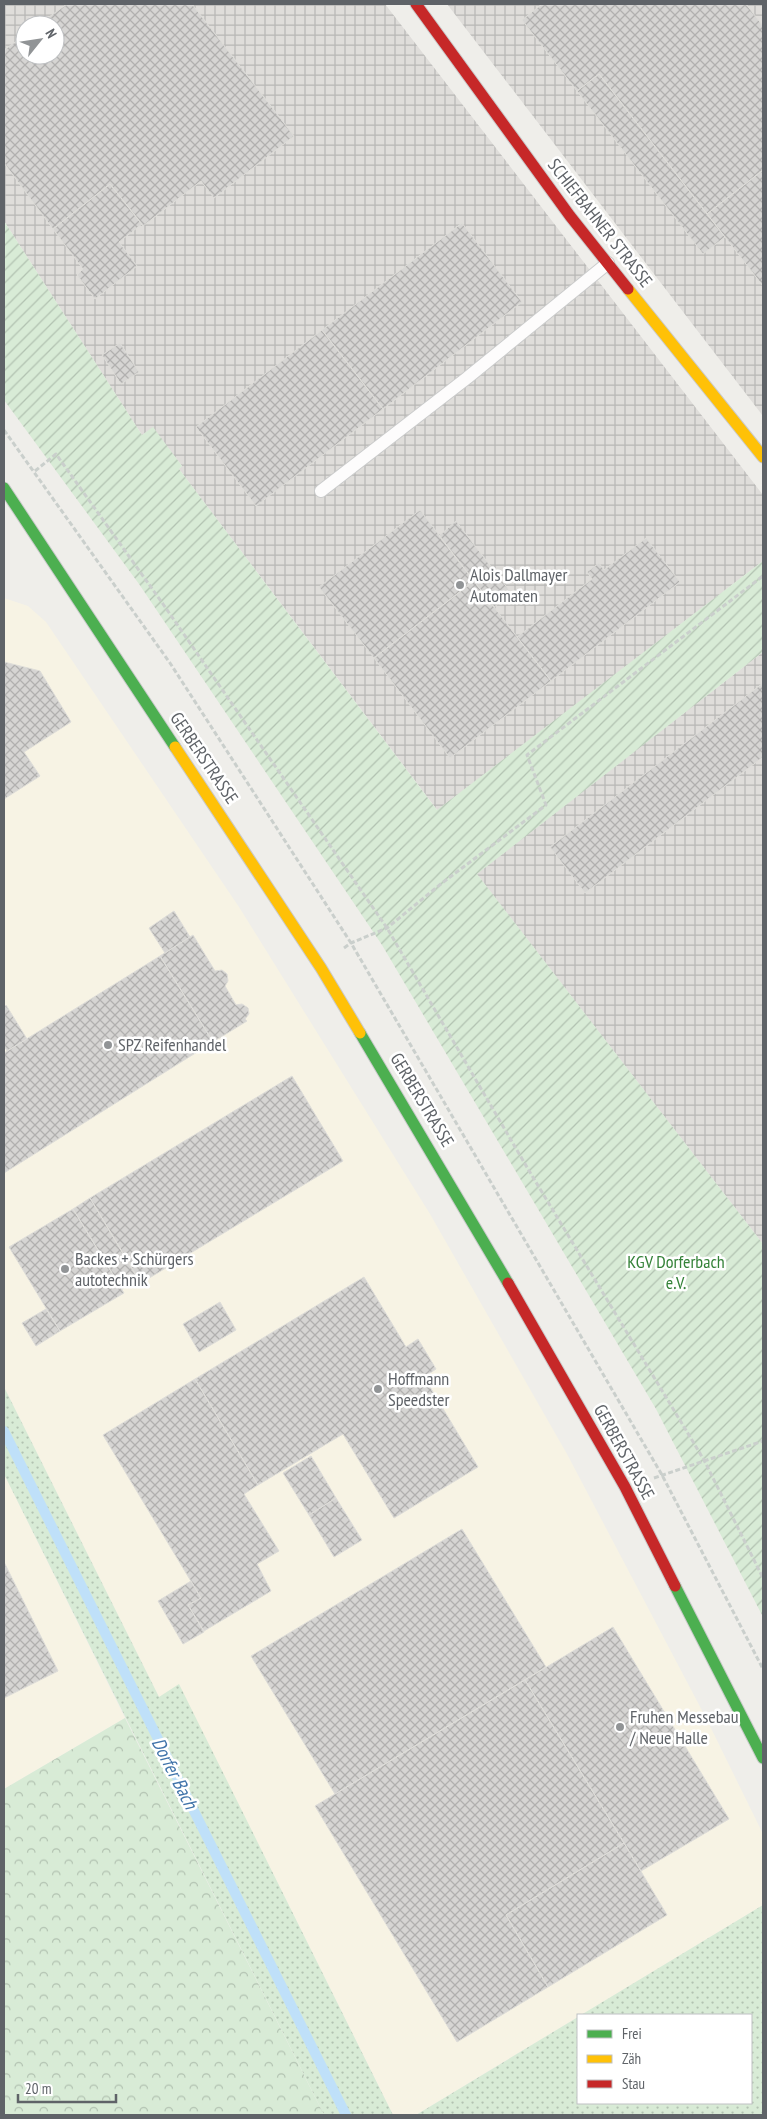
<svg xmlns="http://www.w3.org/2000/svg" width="767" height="2119" font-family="'PT Sans Narrow',sans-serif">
  <defs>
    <pattern id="industrial-grid" width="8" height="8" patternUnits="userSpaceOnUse" patternTransform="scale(1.25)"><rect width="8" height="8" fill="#dfddda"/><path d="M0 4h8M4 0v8" fill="none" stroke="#b8b7b5"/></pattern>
    <pattern id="grass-dots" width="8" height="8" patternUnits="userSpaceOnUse" patternTransform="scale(1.25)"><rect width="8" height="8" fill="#d8ebd6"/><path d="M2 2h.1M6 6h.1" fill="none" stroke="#b2c2b1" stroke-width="1.8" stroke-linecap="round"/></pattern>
    <pattern id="forest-crowns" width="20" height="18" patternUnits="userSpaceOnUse" patternTransform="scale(1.25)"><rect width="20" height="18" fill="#d8ebd6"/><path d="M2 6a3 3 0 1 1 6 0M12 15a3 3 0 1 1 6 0" fill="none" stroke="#b2c2b1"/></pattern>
    <pattern id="garden-furrows" width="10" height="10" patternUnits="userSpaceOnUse" patternTransform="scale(1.25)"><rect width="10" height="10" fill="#d8ebd6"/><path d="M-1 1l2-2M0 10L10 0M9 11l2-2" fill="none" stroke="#b2c2b1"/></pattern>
    <pattern id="building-cross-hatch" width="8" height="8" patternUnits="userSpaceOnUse" patternTransform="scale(1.25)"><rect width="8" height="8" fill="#d6d5d3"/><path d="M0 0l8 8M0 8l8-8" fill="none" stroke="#b1b0af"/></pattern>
  </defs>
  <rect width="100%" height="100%" fill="#efeeea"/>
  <path fill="#f7f3e4" d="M4,598L28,606L46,622L239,907L430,1214L567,1454L706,1718L763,1834V1905L416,2115H393L179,1685L159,1697L4,1387Z
    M4,1474L125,1718L4,1789Z"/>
  <path fill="url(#industrial-grid)" fill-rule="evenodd" d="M4,4H385L763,495V561L438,811L179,469L182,466L153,428L142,435L4,221ZM25,25H55V55H25Z
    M447,4H763V416L710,347Z
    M763,652V1244L476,873Z"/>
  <path fill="url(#grass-dots)" d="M4,1387L159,1697L179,1684L393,2115H324L4,1474Z
    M763,1905V2115H416L578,2017V2103H751V2015H581Z"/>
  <path fill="url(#forest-crowns)" d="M125,1718L324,2115H4V1789Z"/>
  <path fill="url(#garden-furrows)" d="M4,221L142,435L153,427L182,466L179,469L437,810L763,561V652L477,874L763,1244V1617L656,1409L382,945L139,584L4,400Z"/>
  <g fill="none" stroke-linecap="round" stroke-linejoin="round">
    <path stroke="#bfe0f9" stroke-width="10" d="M4,1431L346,2115"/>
  </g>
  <path fill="url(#building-cross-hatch)" stroke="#deddd9" d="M67,4H192L294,136L214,198L201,181L143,226L110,184L53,229L4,163V50L25,35V55H55V25H38Z
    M542,4H746L763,26V170L707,214L599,74L577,91L522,20Z
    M599,74L725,237L703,254L577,91Z
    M763,170V286L707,214Z
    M110,184L142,224L119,242L137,266L95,299L77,275L83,269L53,229Z
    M462,223L522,302L383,409L322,330Z
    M322,330L383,409L256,506L196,427Z
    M120,343L139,372L121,384L102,355Z
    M420,510L474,581L374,658L319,587Z
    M456,521L512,594L494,607L439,536Z
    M646,538L680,582L551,681L517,637L592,579L587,572L599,563L604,570Z
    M474,581L551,681L450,758L374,658Z
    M4,662L40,671L71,722L24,752L40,776L4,799Z
    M763,683V757L585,893L550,847Z
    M174,911L190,937L165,953L149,928Z
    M193,935L215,971L222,970L227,974L228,981L225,986L236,1005L242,1004L248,1008L249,1014L245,1019L247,1021L213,1042L160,956Z
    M160,956L213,1042L4,1173V1053Z
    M6,1005L27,1039L7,1051L4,1046V1007Z
    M292,1076L343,1161L141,1283L90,1198Z
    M90,1198L138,1279L122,1289L73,1209Z
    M73,1209L124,1293L60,1331L9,1247Z
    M364,1277L406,1347L418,1339L436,1369L424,1377L478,1467L394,1518L343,1434L258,1485L195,1379Z
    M220,1302L236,1330L199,1352L183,1324Z
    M46,1309L60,1331L36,1346L22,1323Z
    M195,1379L258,1485L244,1494L279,1551L257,1564L271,1591L204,1631L188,1605L201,1598L103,1435Z
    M311,1456L336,1498L309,1515L283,1473Z
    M336,1498L362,1540L334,1557L309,1515Z
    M462,1529L546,1667L335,1794L251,1656Z
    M4,1562L58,1671L4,1698Z
    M191,1581L201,1598L188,1605L204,1632L183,1644L158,1601Z
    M613,1627L729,1819L641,1871L525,1680Z
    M525,1680L624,1843L506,1915L548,1987L457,2042L315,1806Z
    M624,1843L667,1915L548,1987L506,1915Z"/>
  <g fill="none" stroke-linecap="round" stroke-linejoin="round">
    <defs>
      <path id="lane" d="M321,491L467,378L608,263"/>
      <path id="fast" d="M4,488L175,747
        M360,1033L508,1283
        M675,1586L763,1758"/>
      <path id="slow" d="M628,289L763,457
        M175,747L321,968L360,1033"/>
      <path id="jam" d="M416,4L570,216L628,289
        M508,1283L625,1487L675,1586"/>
    </defs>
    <use href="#lane" stroke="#cbcccc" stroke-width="14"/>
    <use href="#fast" stroke="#cacacb" stroke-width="13"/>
    <use href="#slow" stroke="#cacacb" stroke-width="13"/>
    <use href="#jam" stroke="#cacacb" stroke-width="13"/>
    <path stroke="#cacfcc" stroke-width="3" stroke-dasharray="5 2.5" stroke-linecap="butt" d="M4,430L170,663L351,943L662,1475L763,1669
      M35,471L56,454L163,604L387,928L528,1169L704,1460L763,1578
      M344,948L351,943L387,928L442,883L546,805L527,755L763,576
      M654,1478L763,1441"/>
    <use href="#lane" stroke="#fdfcfc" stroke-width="12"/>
    <use href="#fast" stroke="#4caf50" stroke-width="11"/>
    <use href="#slow" stroke="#ffc107" stroke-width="11"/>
    <use href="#jam" stroke="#c62828" stroke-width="11"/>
  </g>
  <g fill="#919496" stroke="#fff" stroke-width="2">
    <circle cx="460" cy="585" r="5"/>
    <circle cx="108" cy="1045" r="5"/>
    <circle cx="65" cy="1269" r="5"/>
    <circle cx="378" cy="1389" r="5"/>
    <circle cx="620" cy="1727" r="5"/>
  </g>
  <g text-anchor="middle" stroke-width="5" stroke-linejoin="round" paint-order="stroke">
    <g font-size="18" fill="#5f6368" stroke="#fff">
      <text transform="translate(600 223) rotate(52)" y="6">SCHIEFBAHNER STRASSE</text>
      <text transform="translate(204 758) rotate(56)" y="6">GERBERSTRASSE</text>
      <text transform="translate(422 1100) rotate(59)" y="6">GERBERSTRASSE</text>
      <text transform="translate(624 1452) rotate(61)" y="6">GERBERSTRASSE</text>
    </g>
    <g font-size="18" fill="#5f6368" stroke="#fff" text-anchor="start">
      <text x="470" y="581">Alois Dallmayer<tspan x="470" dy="21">Automaten</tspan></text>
      <text x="118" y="1051">SPZ Reifenhandel</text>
      <text x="75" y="1265">Backes + Schürgers<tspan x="75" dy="21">autotechnik</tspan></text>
      <text x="388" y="1385">Hoffmann<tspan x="388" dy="21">Speedster</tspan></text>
      <text x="630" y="1723">Fruhen Messebau<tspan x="630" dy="21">/ Neue Halle</tspan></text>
    </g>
    <g font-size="18" fill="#348238" stroke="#fff">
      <text x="676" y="1268">KGV Dorferbach<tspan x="676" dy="21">e.V.</tspan></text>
    </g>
    <g font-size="19" font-style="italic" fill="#4174aa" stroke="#fff">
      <text transform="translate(175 1773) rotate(63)" y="7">Dorfer Bach</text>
    </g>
  </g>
  <rect width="767" height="2119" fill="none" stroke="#5f6368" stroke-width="10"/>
  <rect x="577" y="2014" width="175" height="90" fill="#ffffff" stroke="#bfc1c3"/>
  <rect x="587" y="2030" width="25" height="8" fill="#4caf50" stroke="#bfc1c3"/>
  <text x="622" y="2039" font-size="15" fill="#5f6368">Frei</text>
  <rect x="587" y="2055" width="25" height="8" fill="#ffc107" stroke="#bfc1c3"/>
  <text x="622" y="2064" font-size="15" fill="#5f6368">Zäh</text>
  <rect x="587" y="2080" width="25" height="8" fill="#c62828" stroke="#bfc1c3"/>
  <text x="622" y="2089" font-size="15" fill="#5f6368">Stau</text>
  <g transform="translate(40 40) rotate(60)"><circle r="24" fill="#ffffff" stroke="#bfc1c3"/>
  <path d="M0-4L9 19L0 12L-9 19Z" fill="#919496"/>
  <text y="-8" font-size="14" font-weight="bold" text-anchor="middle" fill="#5f6368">N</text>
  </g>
  <path d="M18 2094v8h98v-8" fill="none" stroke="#5f6368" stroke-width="2.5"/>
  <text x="25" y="2094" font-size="15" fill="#5f6368" stroke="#ffffff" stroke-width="4" paint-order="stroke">20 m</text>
</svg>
